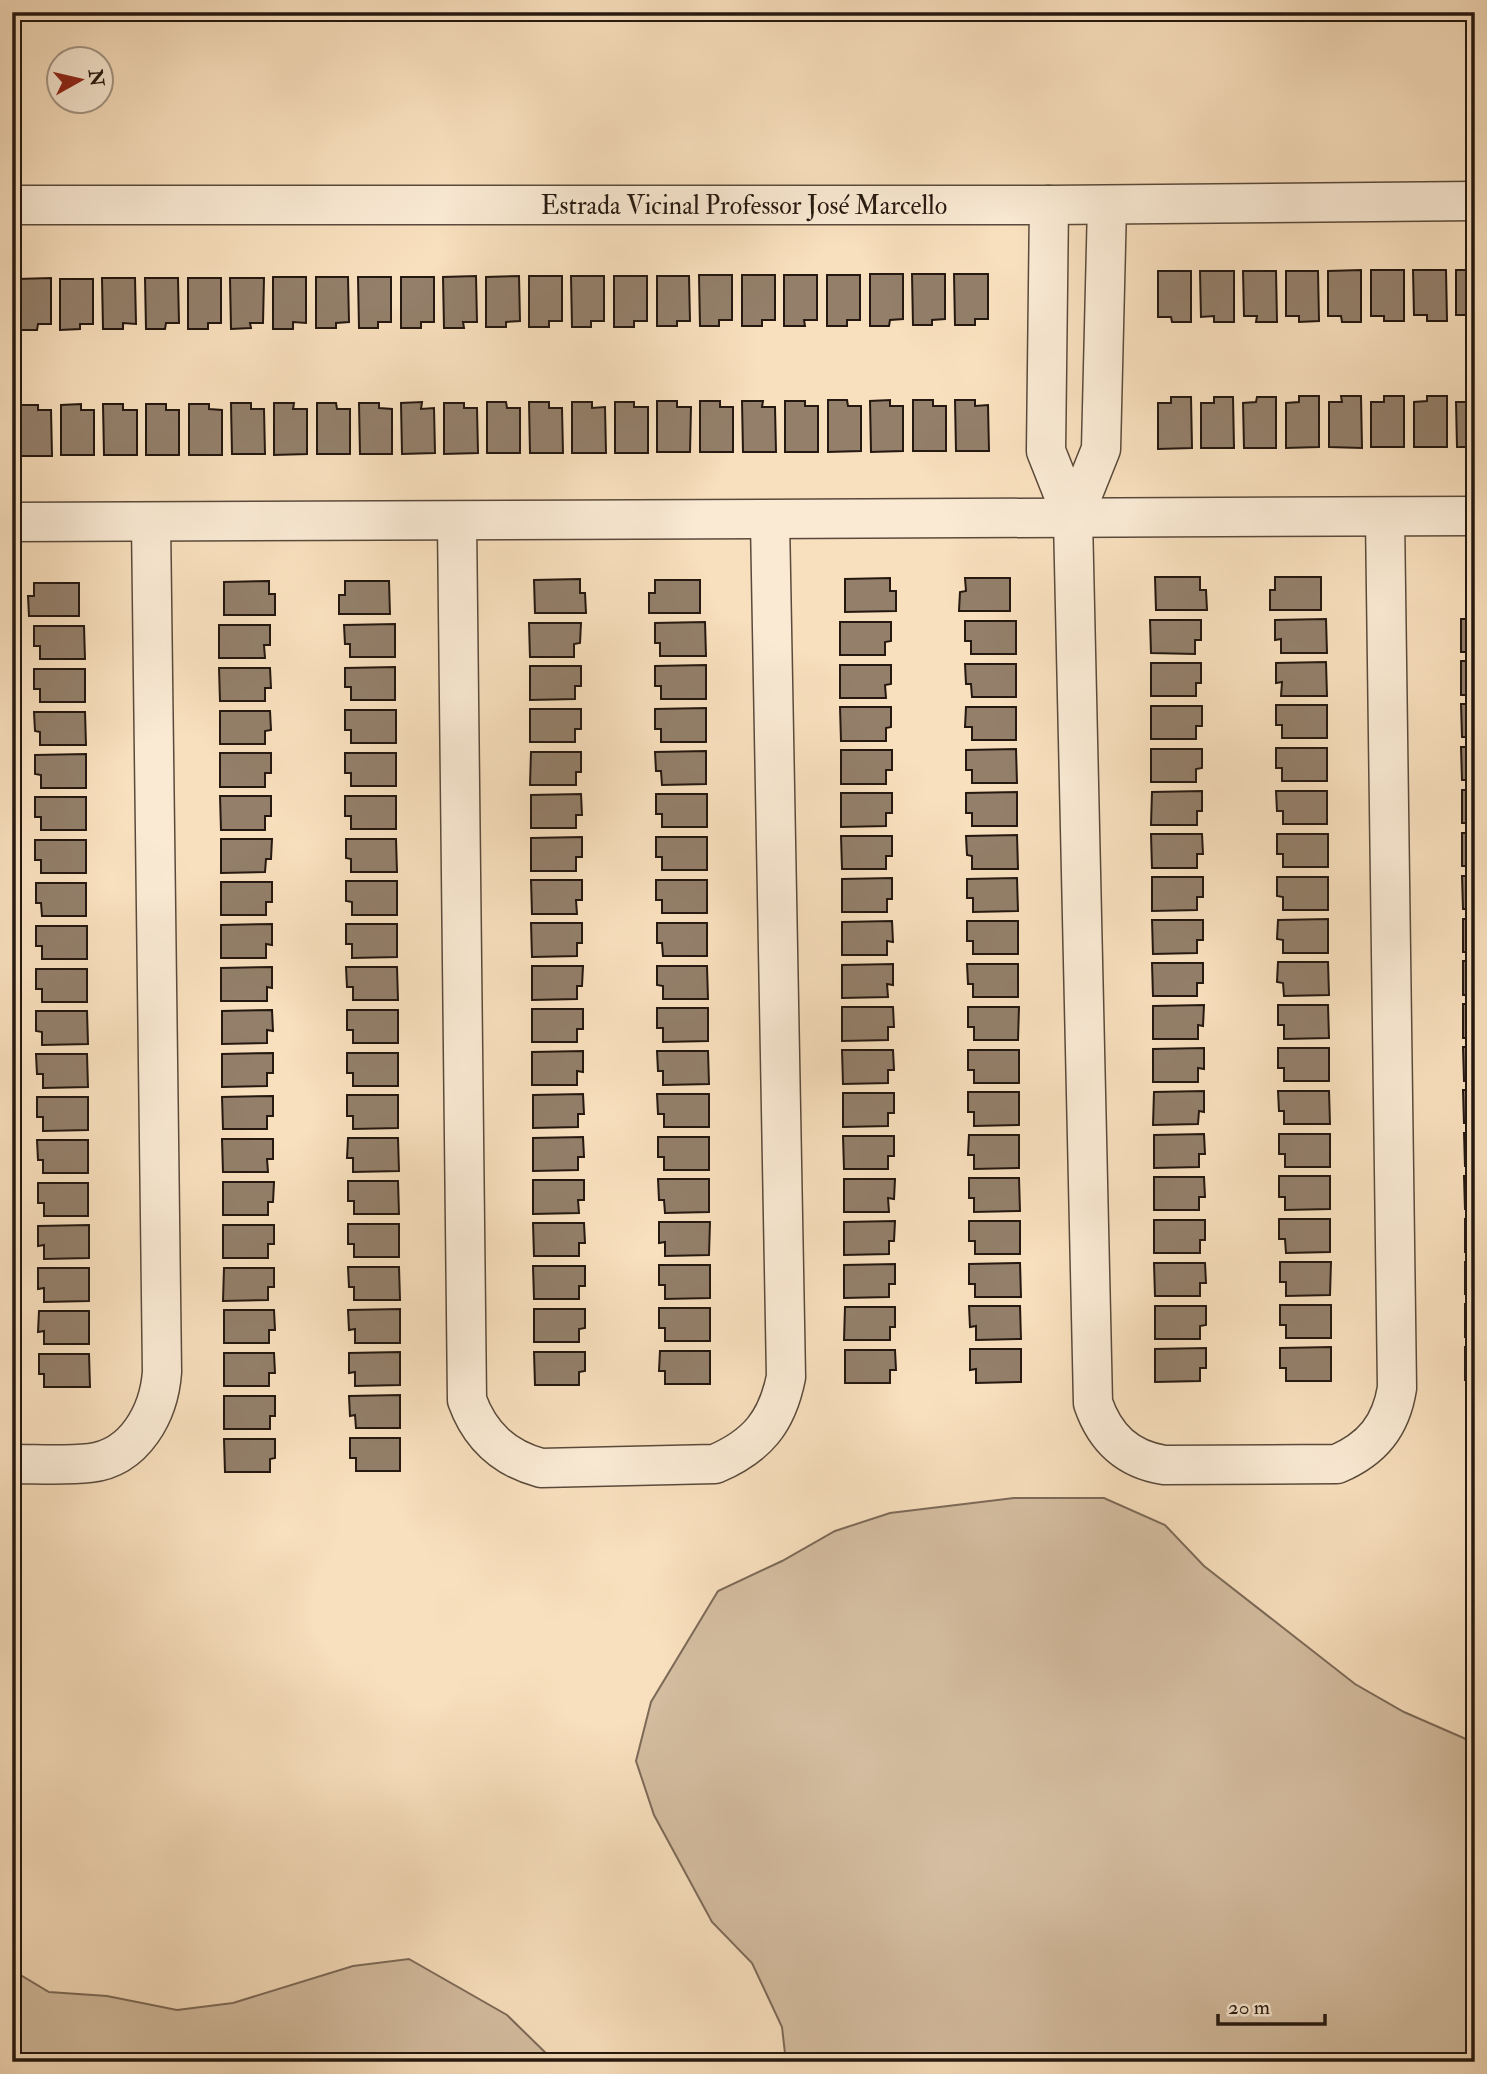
<svg xmlns="http://www.w3.org/2000/svg" width="1487" height="2074" font-family="'IM FELL Double Pica',serif">
  <rect width="100%" height="100%" fill="#f8dfbd"/>
  <filter id="stains"><feTurbulence type="fractalNoise" baseFrequency=".00286" numOctaves="4"/><feColorMatrix values="0 0 0 0 .2 0 0 0 0 .09 0 0 0 0 .02 0 0 0 .5 -.17"/></filter>
  <radialGradient id="worn" r=".72"><stop offset=".6" stop-color="#630" stop-opacity="0"/><stop offset="1" stop-color="#630" stop-opacity=".3"/></radialGradient>
  <path fill="#d4bda0" stroke="#7c6a58" stroke-width="2" d="M1014,1498H1104L1165,1525L1204,1566L1355,1684L1404,1712L1475,1743V2062H786L782,2027L752,1963L712,1922L654,1815L636,1761L651,1702L718,1591L782,1561L835,1531L890,1513Z
    M409,1959L507,2015L555,2062H12V1970L49,1992L107,1996L177,2010L233,2003L353,1966Z"/>
  <path fill="#937f6a" stroke="#251810" stroke-width="2" d="M1361,270V322H1342L1341,316H1328V271Z
    M1371,270H1404V321H1384V316H1371Z
    M1413,270H1446L1447,321H1427V315H1414Z
    M1456,270H1475V321H1470L1469,315H1456Z
    M1158,271H1191V322H1172L1171,317H1158Z
    M1200,271H1234V322H1214V316L1201,317Z
    M1243,271H1276L1277,322H1256L1257,316H1244Z
    M1286,271H1318L1319,321L1299,322V316H1286Z
    M870,274H903V319L890,320L889,326H870Z
    M912,274H945V319L932,320V325H913Z
    M954,274H988V319H975V325H955Z
    M699,275H732V320H719V326H700Z
    M742,275H775V320H762V326H742Z
    M784,275H817V320H804L805,326H784Z
    M827,275H860V320H847V326H827Z
    M476,276L477,322H463L464,328H444L443,277Z
    M519,276L520,321L506,322V327H486V277Z
    M529,276H562V321H549V327H529Z
    M571,276H604V321H591V327H572Z
    M614,276H647V321H634V327H614Z
    M657,276H689L690,321H677V326H657Z
    M273,277H306V323L293,322V329H273Z
    M316,277H348L349,322L336,323V328H316Z
    M358,277H391V322H378V328H359Z
    M401,277H434V322H421V328H401Z
    M51,278V324H38L37,330H18L17,279Z
    M102,278H135L136,324L123,323V329H103Z
    M145,278H178L179,323H166L165,329H146Z
    M188,278H221V323H208V329H188Z
    M230,278H264L263,323H250L251,328L231,329Z
    M60,279H93V324H80V329L60,330Z
    M1299,396H1319V447L1286,448V403L1299,402Z
    M1341,396H1361L1362,448L1329,447V402H1342Z
    M1384,396H1404V447H1371V402H1384Z
    M1427,396H1447V447H1414V402L1427,401Z
    M1469,396H1475V447H1457L1456,402H1469Z
    M1171,397H1191L1192,448L1158,449V403H1171Z
    M1214,397H1233L1234,448H1201V403H1214Z
    M1257,397H1276V448H1244L1243,403L1256,402Z
    M828,400H847L848,406H861V451L828,452Z
    M890,400V406H903V451L871,452L870,401Z
    M913,400H933V406H946V451H913Z
    M955,400H975V406L988,405L989,451H956Z
    M657,401H677V407H691L690,452H657Z
    M700,401H720V407H733V452H700Z
    M742,401H763L762,407H775L776,452H743Z
    M785,401H805V406H818V452H785Z
    M422,402L421,409L434,408L435,453L402,454L401,403Z
    M487,402H506L507,408H520V453H487Z
    M529,402H549V408H562L563,453H530Z
    M572,402H592V408L605,407L606,453H572Z
    M615,402H634V407H648V453H615Z
    M231,403H251V409H264L265,454H232Z
    M274,403H294L293,409H307V454L274,455Z
    M317,403H336L337,409H350V454H317Z
    M359,403H379V408L392,409V454H360Z
    M444,403H464V408H477L478,453L444,454Z
    M81,404V410H94V455H61V405Z
    M103,404H123V410H137V455H104Z
    M146,404H166V410H179V455H146Z
    M189,404H209V409L222,410V455H189Z
    M18,405H38V410H51L52,456H19Z
    M1466,575H1475V608L1466,609Z
    M1155,577H1200V590H1206L1207,610H1156Z
    M1275,577H1321V610H1270V590H1275Z
    M890,578V591H896V611L845,612V579Z
    M965,578H1010V611H959L960,592L966,591Z
    M580,579V593H585L586,613H535L534,580Z
    M655,580H700V613H649V593H655Z
    M269,581V594H275V615H224V582Z
    M345,581H389L390,614H339V595H345Z
    M34,583H79V616H29L28,596H34Z
    M1326,619L1327,653H1281V639L1275,640V620Z
    M1461,619H1475V652H1461Z
    M1150,620H1201V640H1195V654L1151,653Z
    M965,621H1016V654H971V641H965Z
    M705,622L706,656H660V643H655V623Z
    M840,622H891V641L885,642V655H840Z
    M529,623H581L580,643L574,644V657H530Z
    M395,624V657H350V644H345L344,625Z
    M219,625H270V645H264L265,658H219Z
    M34,626H84L85,659H40V646H34Z
    M1461,661H1475V695H1461Z
    M1326,662L1327,696H1281L1282,682L1276,683V663Z
    M1151,663H1201V683H1196V696H1151Z
    M965,664H1016V697H972L971,684H966Z
    M706,665V699H661V686H655V666Z
    M840,665H891V684L885,685L886,698H840Z
    M530,666H581V686H575V699L530,700Z
    M395,667V700H351V687H345V668Z
    M219,668H270L271,688H265V701H220Z
    M34,669H85V702H40V689H34Z
    M1461,704H1475V737H1462Z
    M1276,705H1327V738H1282V725H1276Z
    M1151,706H1202V726H1196V739H1151Z
    M840,707H891V727L886,728V741H841Z
    M966,707H1016V740H972V727H965Z
    M706,708V742H661V729H655V709Z
    M530,709H581V729H575V742H530Z
    M345,710H396V743H351V730H345Z
    M220,711H270L271,730L265,731V744H220Z
    M34,712H85L86,745H40V732L35,731Z
    M1461,747H1475V780H1462Z
    M1276,748H1327V781H1282V768H1276Z
    M1016,749L1017,783H972V770H966V750Z
    M1151,749H1202V768L1196,769V782H1151Z
    M841,750H892V770H886V784H841Z
    M706,751V784L662,785L661,771H656L655,752Z
    M531,752H581V772H576V785H530Z
    M220,753H271V773H265V787H220Z
    M345,753H396V786H351V773H345Z
    M86,754V788H41V775L35,774V755Z
    M1462,790H1475V823H1462Z
    M1202,791V811H1197V825H1151L1152,792Z
    M1276,791H1327V824H1283V811H1277Z
    M1017,792V826H972V813H966V793Z
    M841,793H892V813H886V826L841,827Z
    M581,794L582,815H576V828H531V795Z
    M656,794H707V827H662V814H656Z
    M220,796H271V816H265V830H221Z
    M345,796H396V829H351V816H345Z
    M35,797H86V830H41V817H35Z
    M1462,833H1475V866H1462Z
    M1151,834H1202L1203,854H1197V868H1152Z
    M1277,834H1328V867H1283V854H1277Z
    M1017,835L1018,869H972V856L967,855L966,836Z
    M841,836H892V856H886V869H842Z
    M582,837V857H576V871H531V838Z
    M656,837H707V870H662V857H656Z
    M221,839H272L271,859H266L265,872L221,873Z
    M346,839H396L397,872H351V859L346,858Z
    M35,840H86V873H41V860H35Z
    M1462,876H1475V909H1463Z
    M1152,877H1203V897H1197V910L1152,911Z
    M1277,877H1328V910H1283V897L1277,896Z
    M892,878V899H887V912H842V879Z
    M1017,878L1018,911L973,912V898H967V879Z
    M531,880H582V900H576L577,914H532Z
    M656,880H707V913H662V900H656Z
    M346,881H397V915H352V902L346,901Z
    M221,882H272V902H266V915H221Z
    M36,883H86V916H42L41,903H36Z
    M1328,919V953H1283V940L1277,939L1278,920Z
    M1463,919H1475V952H1463Z
    M1152,920H1203V940H1197V953L1153,954Z
    M892,921L893,942L887,941V955H842V922Z
    M967,921H1018V954H973V941H967Z
    M531,923H582V943H577V956L532,957Z
    M657,923H707V956H663L662,943H657Z
    M272,924V945L266,944V958H221V925Z
    M346,924H397V957L352,958V944H346Z
    M36,926H87V959H42V946H36Z
    M1463,961H1475V995H1463Z
    M1278,962H1328L1329,995L1284,996L1283,983L1277,982Z
    M1152,963H1203V983H1197V996H1153Z
    M893,964V985L887,984L888,997L842,998V965Z
    M967,964H1018V997H973V984H968Z
    M532,966H583L582,986H577V999L532,1000Z
    M657,966H707L708,999H663V986L657,985Z
    M272,967V988L267,987V1001H221V968Z
    M346,967H397L398,1000H353V987H347Z
    M36,969H87V1002H42V989H36Z
    M1463,1004H1475V1038H1463Z
    M1204,1005L1203,1026L1198,1025V1039H1153V1006Z
    M1278,1005H1328L1329,1038L1284,1039V1025H1278Z
    M842,1007H893L894,1027H888V1040L842,1041Z
    M968,1007H1019L1018,1040H974V1027H968Z
    M657,1008H708V1041L663,1042V1028H657Z
    M532,1009H583V1029H577V1042H532Z
    M272,1010L273,1031L267,1030V1043L222,1044V1011Z
    M347,1010H398V1043H353V1030H347Z
    M36,1011H87L88,1044L42,1045V1032L36,1031Z
    M1463,1047H1475V1080L1464,1081Z
    M1204,1048V1069L1198,1068V1082H1153V1049Z
    M1278,1048H1329V1081H1284V1068H1278Z
    M842,1050H893L894,1070H888V1083L843,1084Z
    M968,1050H1019V1083H974V1070H968Z
    M583,1051V1072L577,1071V1085H532V1052Z
    M657,1051H708L709,1084L663,1085V1071H658Z
    M273,1053V1073H267V1086L222,1087V1054Z
    M347,1053H398V1086H353V1073H347Z
    M36,1054H87L88,1087L43,1088V1074H37Z
    M1463,1090H1475V1123H1464Z
    M1204,1091V1112L1199,1111L1198,1124L1153,1125L1154,1092Z
    M1278,1091H1329L1330,1124H1284V1111H1279Z
    M968,1092H1019V1125L974,1126V1112H968Z
    M843,1093H894V1113H888V1126L843,1127Z
    M583,1094L584,1114H578V1127L533,1128V1095Z
    M657,1094H709V1127H664V1114H658Z
    M347,1095H398V1128L353,1129V1116H347Z
    M273,1096V1116H267V1129H223L222,1097Z
    M37,1097H88V1130L43,1131V1117H37Z
    M1464,1133H1475V1166H1465Z
    M1204,1134L1205,1154H1199V1167L1154,1168V1135Z
    M1279,1134H1330V1167H1285V1154H1279Z
    M969,1135H1019V1168L974,1169V1155H968Z
    M843,1136H894V1156H888V1169H844Z
    M583,1137L584,1157H578V1170L533,1171V1138Z
    M658,1137H709V1170H664V1157H658Z
    M348,1138H398L399,1171L353,1172V1158H347Z
    M222,1139H273V1159H267L268,1172H223Z
    M37,1140H88V1173H43V1160H38Z
    M1279,1176H1330V1209L1285,1210V1197H1279Z
    M1464,1176H1475V1209H1465Z
    M1154,1177H1204L1205,1197H1199V1210H1154Z
    M969,1178H1019L1020,1211L974,1212V1198H969Z
    M658,1179H709V1212L665,1213L664,1200H659Z
    M844,1179H895L894,1199L888,1198L889,1212H844Z
    M533,1180H584V1200H578L579,1213L533,1214Z
    M348,1181H398L399,1214H354V1201H348Z
    M223,1182H274L273,1202H268V1215H223Z
    M38,1183H88V1216H44V1203H38Z
    M1475,1218V1252H1465V1219Z
    M1279,1219H1330V1252L1286,1253L1285,1239H1279Z
    M1154,1220H1205V1240H1200V1253H1154Z
    M895,1221L894,1241H889V1254L844,1255V1222Z
    M969,1221H1020V1254H975V1241H969Z
    M659,1222H710L709,1255L665,1256V1242L659,1243Z
    M533,1223H584L585,1243H579V1256H534Z
    M348,1224H399V1257H354V1244H348Z
    M89,1225V1258L44,1259V1245L38,1246V1226Z
    M223,1225H274V1244H268V1258H223Z
    M1475,1261V1294H1465V1262Z
    M1280,1262H1331L1330,1295L1286,1296V1282H1280Z
    M1020,1263L1021,1297H975V1284H969V1264Z
    M1154,1263H1205L1206,1283H1200V1296H1155Z
    M895,1264V1284H889V1297L844,1298V1265Z
    M659,1265H710V1298L665,1299V1285H659Z
    M533,1266H585V1286H579V1299H534Z
    M348,1267H399L400,1300H354V1287H349Z
    M38,1268H89V1301L44,1302V1288L38,1289Z
    M224,1268H274V1287H268V1300L223,1301Z
    M1465,1304H1475V1337H1465Z
    M1280,1305H1331V1338H1286V1325H1280Z
    M969,1306H1020L1021,1339L976,1340V1326L970,1327Z
    M1155,1306H1206V1325L1200,1326V1339H1155Z
    M845,1307H895V1327H890V1340H844Z
    M659,1308H710V1341H665V1328H659Z
    M400,1309V1343H355V1329L349,1330L348,1310Z
    M534,1309H585V1328L579,1329V1342H534Z
    M224,1310H274L275,1330H269V1343H224Z
    M39,1311H89V1344H44V1331L38,1332Z
    M1331,1347V1381H1286V1368H1280V1348Z
    M1465,1347H1475V1380H1465Z
    M1206,1348V1368H1200V1381L1155,1382V1349Z
    M970,1349H1021V1382L976,1383V1369L970,1370Z
    M845,1350H895L896,1370H890V1383H845Z
    M660,1351H710V1384H665V1371H659Z
    M400,1352V1385L355,1386V1372L349,1373V1353Z
    M534,1352H585V1371L579,1372V1385H535Z
    M224,1353H274L275,1373H269V1386H224Z
    M39,1354H89L90,1387H44V1374H39Z
    M1466,1390H1475V1423H1466Z
    M400,1395V1428H356L355,1415L350,1416L349,1396Z
    M224,1396H275V1416H270V1429H224Z
    M1466,1433H1475V1466H1466Z
    M350,1438H400V1471H356V1458H350Z
    M224,1439H275V1458L270,1459V1472H225Z"/>
  <g fill="none" stroke-linecap="round" stroke-linejoin="round">
    <defs>
      <g id="minor">
        <path id="s1" d="M12,205H1049L1475,201"/>
        <path d="M1049,205L1046,451L1073,519L1093,1403C1105,1438 1127,1459 1164,1465L1337,1464C1372,1449 1391,1426 1397,1388L1385,517"/>
        <path d="M1073,519L1101,449L1107,205"/>
        <path d="M12,522L1475,516"/>
        <path d="M457,522L467,1400C480,1436 504,1458 541,1468L715,1464C757,1446 777,1422 786,1377L770,521"/>
        <path d="M12,1464C38,1464 64,1466 90,1463C135,1458 159,1413 162,1372L151,522"/>
      </g>
    </defs>
    <use href="#minor" stroke="#5a4a3b" stroke-width="41"/>
    <use href="#minor" stroke="#faead4" stroke-width="38"/>
  </g>
  <g text-anchor="middle" stroke-width="7" stroke-linejoin="round" paint-order="stroke">
    <g font-size="26" fill="#251810" stroke="#faead4">
      <text dy="9" stroke="none"><textPath href="#s1" startOffset="732">Estrada Vicinal Professor José Marcello</textPath></text>
    </g>
  </g>
  <rect width="1487" height="2074" fill="none" stroke="#f8dfbd" stroke-width="42"/>
  <rect x="14" y="14" width="1459" height="2046" fill="none" stroke="#251810" stroke-width="3.5"/>
  <rect x="21" y="21" width="1445" height="2032" fill="none" stroke="#251810" stroke-width="2"/>
  <g transform="translate(80 80) rotate(82)"><circle r="33" fill="#faead4" stroke="#a59686" stroke-width="2"/>
  <path d="M0-5L12 26L0 18L-12 26Z" fill="#8f2418"/>
  <text y="-10" font-size="19" font-weight="bold" text-anchor="middle" fill="#251810">N</text>
  </g>
  <path d="M1218 2014v10h107v-10" fill="none" stroke="#251810" stroke-width="3.5"/>
  <text x="1228" y="2014" font-size="21" fill="#251810" stroke="#faead4" stroke-width="5" paint-order="stroke">20 m</text>
  <rect width="100%" height="100%" filter="url(#stains)"/>
  <rect width="100%" height="100%" fill="url(#worn)"/>
</svg>
